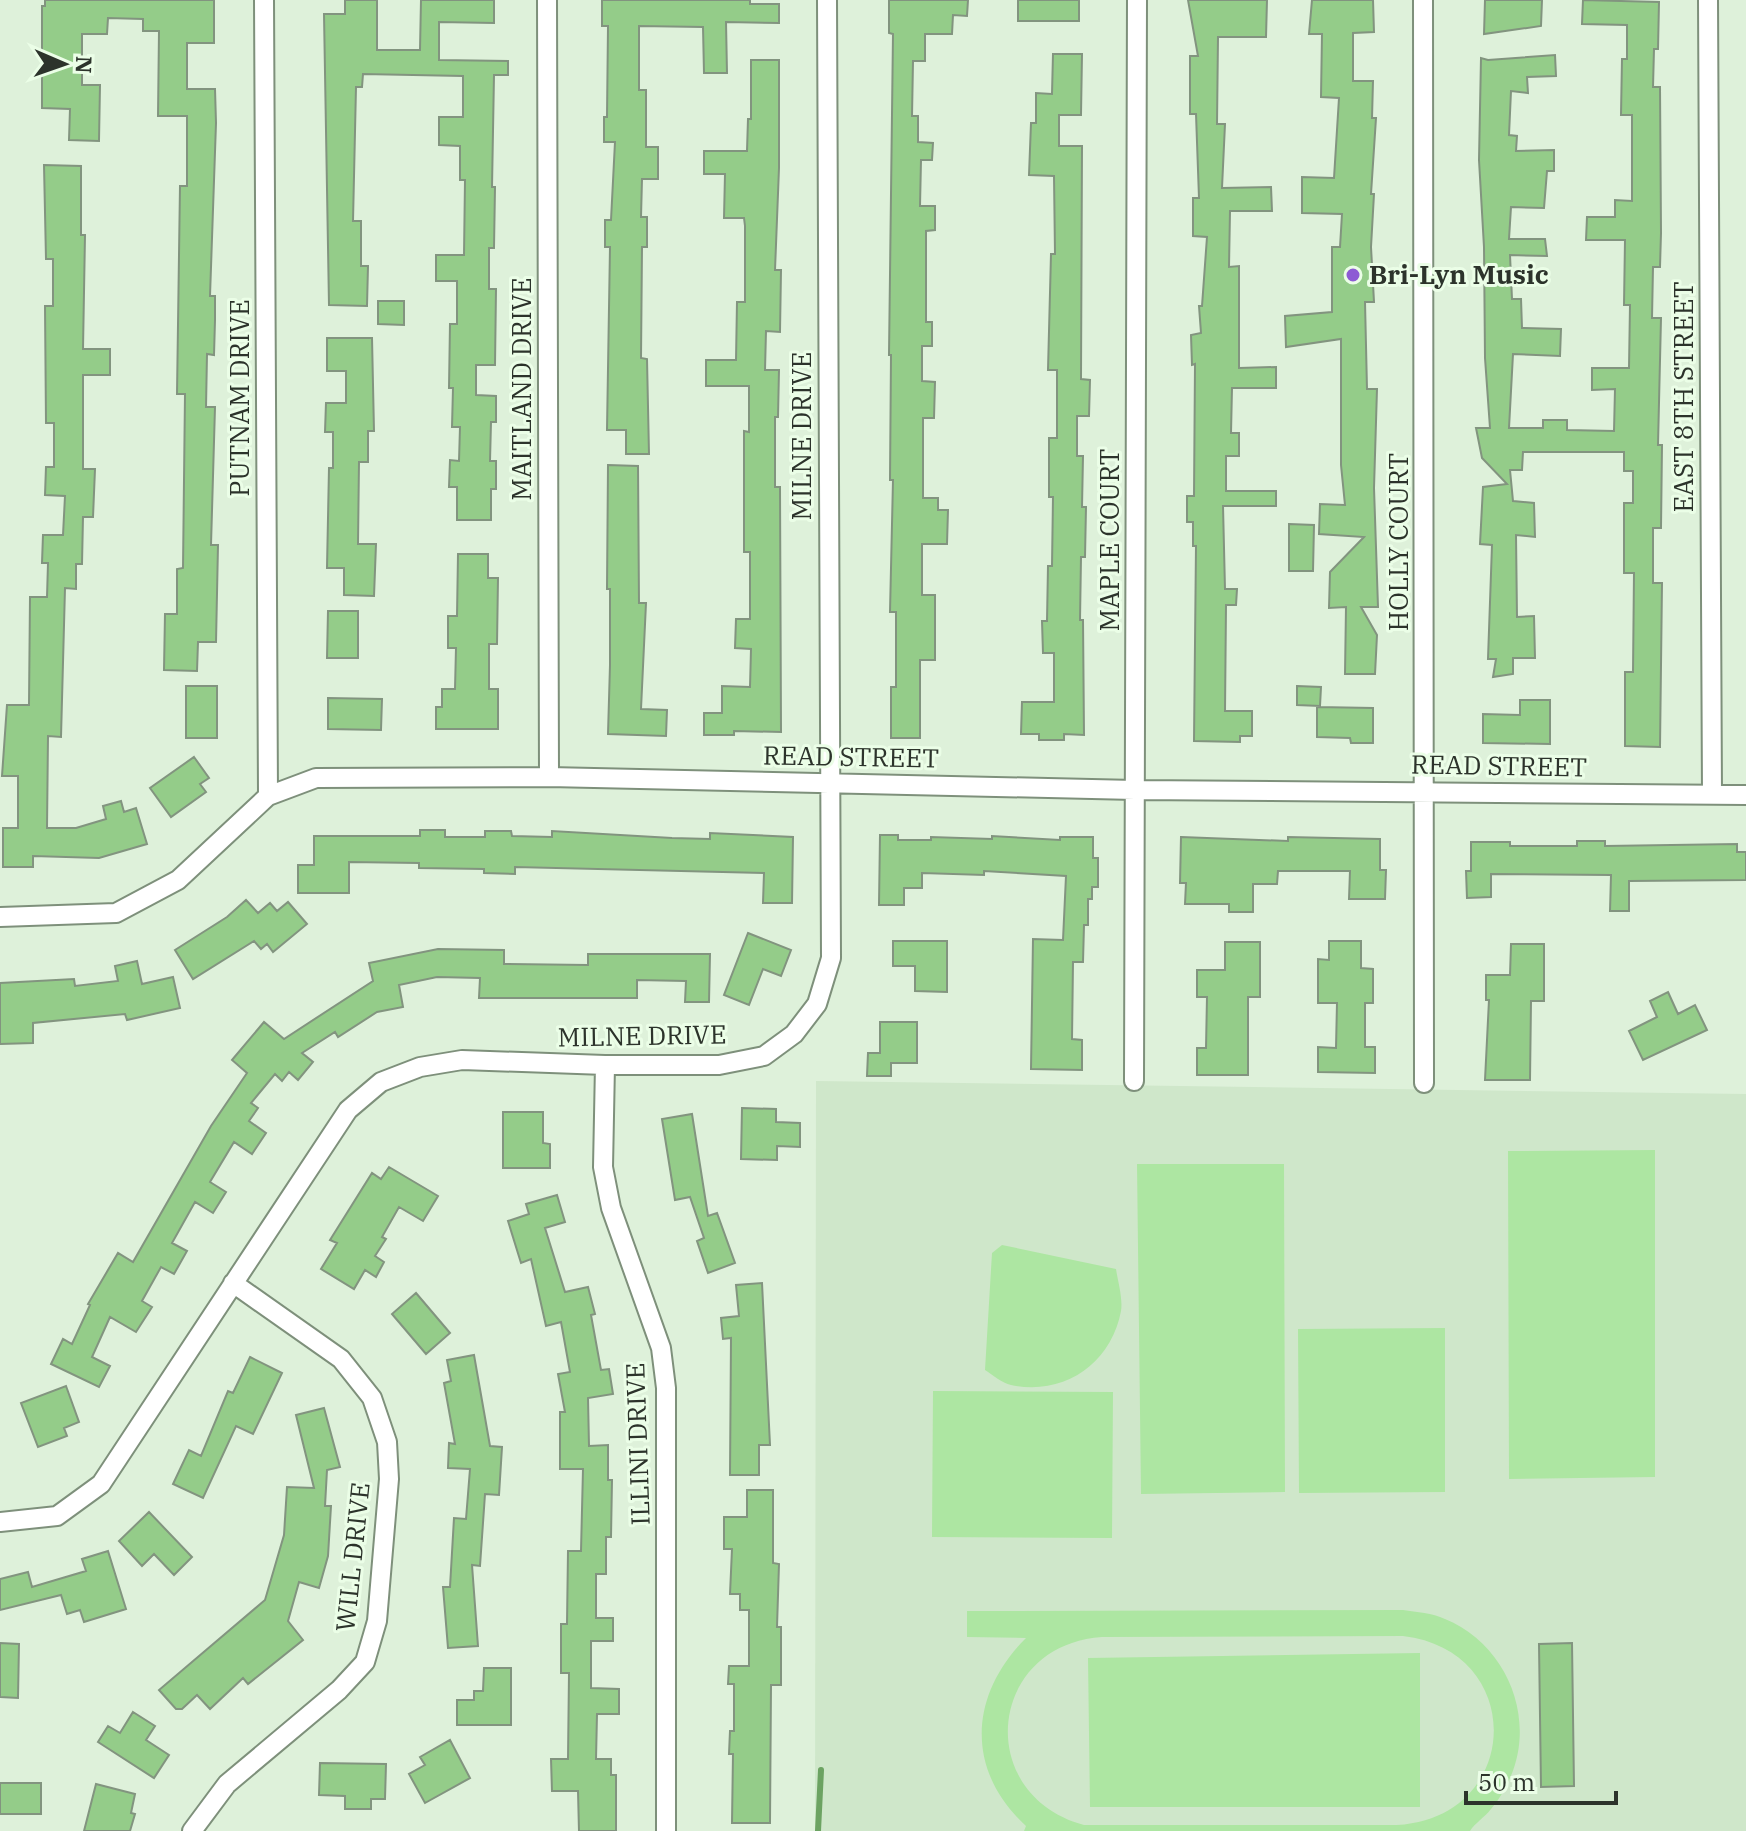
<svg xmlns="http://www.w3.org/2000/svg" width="1746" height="1831" font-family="'IBM Plex Serif',serif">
  <rect width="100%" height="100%" fill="#def1da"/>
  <path fill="#cfe7ca" d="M816,1081L1746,1094V1831H815Z"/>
  <path fill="#ade6a2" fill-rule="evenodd" d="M1655,1150V1477L1509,1479L1508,1151Z
    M1137,1164H1284L1285,1492L1141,1494Z
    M1002,1245L1116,1269C1118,1282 1123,1299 1121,1311C1111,1364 1064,1396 1011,1385C1002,1383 993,1375 985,1370L992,1253Z
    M1445,1328V1492L1299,1493L1298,1329Z
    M933,1391L1113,1392L1112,1538L932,1537Z
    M1403,1610C1417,1612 1432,1613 1445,1619C1506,1644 1537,1717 1510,1778C1505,1789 1499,1800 1491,1809C1485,1817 1475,1823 1470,1831H1024L1026,1826C965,1770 969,1695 1026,1638L967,1637V1611ZM1403,1636C1528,1651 1522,1818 1397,1825H1084C973,1795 987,1645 1102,1637Z
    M1420,1653V1807H1090L1088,1658Z"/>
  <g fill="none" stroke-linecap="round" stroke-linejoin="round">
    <path stroke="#6ca362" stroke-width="6" d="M818,1831L821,1770"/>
  </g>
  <path fill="#94cc89" stroke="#82947f" stroke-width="2" d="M45,0H214V43H187V89H215L216,123L210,296H215V320L214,355L207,354L206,407H215L211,545H218L216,642H198L197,671L164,670L165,614H177V569L183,568L185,394H177L180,186H187V116H158L159,31H143V19L108,18L107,34H82V85H100L99,141L69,140L70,109L42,108V6H45Z
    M345,0H377V50H420L421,0H494V23L439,22V60L508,61V75H494L492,187H495L494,248H489V289H496L495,365H476V395L496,396V422H491L490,461H496V489H491V520H457V487H449L450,460L459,461L460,427H452L453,388H449L450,324H457V281H436V255H464L465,180H460V146L439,145V117H463V76L363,74L362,87H356L353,221H361V266H368L367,306L329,305L324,14H345Z
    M602,0H750V4H779V23L726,22L727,73H704L703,27L639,26V90H646V147H658V179H642L641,217H647V247H642L641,358L647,359L649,454H626V430H607L610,247H605V220H611L615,142H604V117H607L608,26H602Z
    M889,0H968L967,16L953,15L952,34H925V61H913L912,116H918V142L933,143L932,160H921L920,206H935V230L926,231V322H932V346H922V381L935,382L934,418H923V498H938V510H948L947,544H922V595H935V660H920V738H891V687H896V612H890L893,480H890L891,355H889L893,34L889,33Z
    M1018,0H1079V21H1018Z
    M1188,0H1267L1266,37H1218L1217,124H1225L1222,188L1271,187L1272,211H1230L1229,267L1239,266V368L1276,367V388H1232L1231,433H1239V456H1226V491H1276V506H1223L1225,589H1237L1236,605H1226L1225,711H1252V736H1240V742L1194,741L1196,546H1193V522H1187V496H1194L1195,364L1192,365L1191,335L1201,333L1199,306H1202L1207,237L1193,236V198H1199L1196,114H1190V56H1198Z
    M1312,0H1373L1374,32L1353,33V81H1373L1372,118H1376L1371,194H1374L1371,247L1374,302H1365L1367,389H1377L1374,488L1378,607H1361L1377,635L1375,674H1345L1346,607L1329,608L1330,572L1364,537L1319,534L1320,504L1345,505L1341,465V339L1286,347L1285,316L1332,312V247H1340L1342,214L1302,213V177L1334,178L1339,98L1321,97L1322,34H1309Z
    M1485,0H1542L1541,26L1484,34Z
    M1583,0L1659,2L1658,49H1654L1653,87H1660L1661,233L1660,267H1653L1652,318H1661L1658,445H1662L1661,528H1653V583H1662L1660,747L1625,746V672H1633L1634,573H1624V503H1633V471H1624V452H1523L1522,470H1510L1513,501L1534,503L1535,537L1516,535L1517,617L1534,616L1535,658H1513V674L1493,677L1496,659H1488L1492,545L1480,544L1483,487L1507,484L1482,458L1476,428H1490L1485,358L1484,247L1479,160L1481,58L1488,60L1555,55L1556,76L1527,77L1528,93L1511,91L1509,135L1517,136L1516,151L1554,150V171H1547L1544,208L1511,207L1509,239H1545L1547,256L1510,255L1512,299H1521L1522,328L1561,329L1560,356L1513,354L1509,428H1543V420H1567V430L1614,431L1615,389L1592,390V368H1629L1630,305H1624L1625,240H1586L1587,217H1615V200L1632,201V115H1621L1622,59H1627V25L1582,24Z
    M1053,54H1082L1081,115H1059V146H1082L1081,379L1090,380L1089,416H1077V456H1083L1082,507H1086L1085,557H1081L1080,620H1083L1084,735L1064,734V740H1039V734H1021L1022,702H1054V653H1043L1042,621H1047L1048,566H1052L1053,497H1049V438H1057V370H1048L1051,254H1055L1054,176L1029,175L1031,123H1036V93L1052,94Z
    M751,60H779V168L775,270H781L780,332L766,331L765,370H779L778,417H775V487H780L781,732L734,731V735H704V713H722V686L750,687L751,649L735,648L736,619H750V552H744V431L749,432V386H706V360H736L737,302H745V226L744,218H724L725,174H704V151H747L748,119H751Z
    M44,165L81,166V235H85L83,349H110V375H83V469H95L93,517H83L82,564H76V589L65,588L61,737L48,736L47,828H76L106,819L103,806L121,801L124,812L136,808L147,844L99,858L33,856V867H3V828H18V776H2L7,705H29L30,597H47L48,563H42L43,535H63L65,496L45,495L46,467H54V423H46L45,306H53V259H46Z
    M378,301H404V325L378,324Z
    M327,338H372L374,431H368V462H359L358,544H376L374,596L344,595V568H327L329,468H333V432H325L326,403H346V371H327Z
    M608,465L638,466L639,603H646L641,709L667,710L666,736L608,734L610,665V589H607Z
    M1289,524L1314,525L1313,571H1289Z
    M458,554H488V578H498L497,644H489V689H498V729H436V707H442V689H455L456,648H448V616H457Z
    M328,611H358V658H327Z
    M186,686H217V738H186Z
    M1297,686L1321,687L1320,706L1297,705Z
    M328,698L382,699L381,730L328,729Z
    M1520,700H1550V744L1483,743V714L1520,715Z
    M1317,707L1373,708V743H1351L1350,738L1317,737Z
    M194,757L209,778L200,784L206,792L171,817L150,788Z
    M420,830H445V837H485V831H511L512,836L552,837V831L672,838L710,839V833L793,837L792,903H763L764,873L515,867V874L484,873V869L419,868V863L349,862V893H298V865H314V836H420Z
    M880,835H898V840H931V837L992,839V836L1060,840V837H1093V858H1098V887H1092V899H1088V925H1084L1083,962H1073L1072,1039L1082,1040V1070L1031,1069L1033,939L1063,940L1066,876L984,871V875L922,873V888H904V905H879Z
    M1181,837L1288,841V837L1380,839V870H1386L1385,899H1349L1350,871H1278L1277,884H1253V912H1229V904H1185L1186,883H1180Z
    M1577,841H1605V846L1737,844V852H1746V880L1629,881V911H1610L1611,875L1491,874V897L1467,898L1466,871H1471V842H1510V846H1577Z
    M246,900L258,913L270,903L277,911L288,902L307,924L273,952L267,944L261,949L254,941L193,979L175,950L227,917Z
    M748,933L791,950L781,976L763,969L749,1005L724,995Z
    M893,941H947V992L915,991V966H893Z
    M1329,941H1361V968L1373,969V1003H1365V1047H1375V1073L1318,1072V1047L1336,1048L1337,1003H1318V959L1329,960Z
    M1225,942H1260V997H1248V1075H1197V1048H1206L1207,997H1197V970H1225Z
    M1511,944H1544V1001H1531L1530,1080H1485L1489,1000H1486V975H1510Z
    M438,949L504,950V964L588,965V954H710L709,1002H685L686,981L637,980V998H479L480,978L437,977L399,985L403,1007L377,1012L338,1037L335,1032L302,1053L313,1062L298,1080L289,1072L282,1081L275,1074L251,1103L258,1108L249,1121L266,1133L252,1154L234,1142L210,1182L226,1192L213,1213L195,1202L172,1243L187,1251L174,1274L161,1267L142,1301L152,1307L136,1332L110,1317L92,1357L110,1366L99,1387L51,1364L63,1339L72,1344L90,1305L88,1304L118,1253L133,1262L211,1126L247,1073L232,1060L264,1022L284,1039L373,981L369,963Z
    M137,961L142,984L173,977L180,1008L127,1020L125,1014L33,1023V1043L0,1044V983L74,979L75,986L118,981L115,966Z
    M1668,992L1678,1014L1695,1005L1707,1030L1643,1060L1629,1031L1657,1017L1650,1001Z
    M880,1022H917V1063H891V1076H867L868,1053H880Z
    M742,1108L776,1109V1122L800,1123V1147L777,1146V1160L741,1159Z
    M503,1112H543V1143L550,1144V1168H503Z
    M692,1114L708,1216L717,1213L735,1263L708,1273L697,1241L704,1238L690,1197L675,1200L662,1119Z
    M389,1167L438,1196L423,1221L399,1207L382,1237L386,1239L375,1256L384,1262L376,1277L365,1270L354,1289L321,1269L337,1243L330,1240L372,1173L381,1179Z
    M557,1195L565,1222L545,1228L565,1292L588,1287L595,1314L591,1315L601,1370L609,1369L613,1394L588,1398L589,1446L608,1445V1480H612L611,1537H606V1574H596V1618H613V1641H591V1688L619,1689V1714H597L596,1759H611V1775H616V1831H579L578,1791H552L551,1759H568L569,1673H561V1624H567L568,1551H581L583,1469H560V1412H565L558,1374L570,1372L561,1322L546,1326L531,1259L521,1263L508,1221L529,1214L526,1204Z
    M762,1283L770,1445H759V1475H730L731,1338L723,1339L721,1318L739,1316L736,1285Z
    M416,1293L450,1333L426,1354L392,1314Z
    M474,1355L490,1446L502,1447L499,1495L485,1494L480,1566L472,1565L478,1646L448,1648L443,1587H450L454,1518L466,1519L470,1469L448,1468L449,1443L455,1444L444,1383L451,1381L447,1360Z
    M250,1357L282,1373L253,1434L236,1426L203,1498L173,1484L189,1450L201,1456L228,1391L233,1393Z
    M66,1386L79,1422L64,1428L67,1436L38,1447L21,1403Z
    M324,1408L340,1467L327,1470L325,1506H331L328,1556L319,1588L299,1582L288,1621L303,1640L248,1684L243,1678L210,1709L197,1695L182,1709H176L159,1690L265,1600L284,1535L287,1487L314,1488L296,1415Z
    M747,1490H773V1563L779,1564L777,1627H781V1685H771L770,1823H732L733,1754H729L730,1731H734V1684H728L729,1666H749V1610H740V1594H730L732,1549H724V1517H747Z
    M149,1512L192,1557L174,1575L154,1554L142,1566L119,1541Z
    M108,1551L126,1609L84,1622L80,1610L67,1614L61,1595L0,1610V1579L28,1572L32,1587L86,1571L82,1559Z
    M0,1643L19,1644L18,1698L0,1697Z
    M1572,1643L1574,1786L1541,1787L1539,1644Z
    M484,1668H511V1725H457V1700H474V1691H483Z
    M133,1712L155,1726L146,1740L169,1755L154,1778L98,1742L108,1726L120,1733Z
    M450,1740L470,1778L425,1803L409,1774L425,1765L420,1757Z
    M320,1763L386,1764L385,1799H371V1809H345V1796L319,1795Z
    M0,1783H41V1814H0Z
    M96,1784L135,1794L131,1813L135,1814L130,1831H84Z"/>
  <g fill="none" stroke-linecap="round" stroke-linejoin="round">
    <defs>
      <path id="minor" d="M264,0L268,796
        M547,0L549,777
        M1423,0L1424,1083
        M1708,0L1712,794
        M0,917L116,913L178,880L268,796L316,778L549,777L1135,790L1746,795
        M605,1065L603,1167L611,1208L661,1348L666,1388V1831
        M1134,1081L1137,0
        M0,1522L57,1516L101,1484L348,1110L381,1082L420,1067L462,1060L605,1065H719L764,1056L794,1034L817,1004L831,958L827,0
        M192,1831L227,1784L339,1690L365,1662L377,1621L389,1479L387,1442L372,1398L341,1359L233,1283"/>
    </defs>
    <use href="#minor" stroke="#7e907b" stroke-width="22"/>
    <use href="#minor" stroke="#fff" stroke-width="18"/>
  </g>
  <circle fill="#8d5bd4" stroke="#ebfee7" stroke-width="3" cx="1353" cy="275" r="8"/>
  <g text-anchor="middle" stroke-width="6" stroke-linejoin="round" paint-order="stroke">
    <g font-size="26" font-weight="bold" fill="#2c332b" stroke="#ebfee7" text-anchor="start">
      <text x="1369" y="284">Bri-Lyn Music</text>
    </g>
    <g font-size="26" fill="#2c332b" stroke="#ebfee7">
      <text transform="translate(522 389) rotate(-90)" y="9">MAITLAND DRIVE</text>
      <text transform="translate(1684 397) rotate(-90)" y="9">EAST 8TH STREET</text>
      <text transform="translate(240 398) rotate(-90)" y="9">PUTNAM DRIVE</text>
      <text transform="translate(802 436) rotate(-90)" y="9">MILNE DRIVE</text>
      <text transform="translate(1110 540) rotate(-90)" y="9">MAPLE COURT</text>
      <text transform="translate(1399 542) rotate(-90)" y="9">HOLLY COURT</text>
      <text transform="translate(851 757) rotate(1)" y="9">READ STREET</text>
      <text transform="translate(1499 766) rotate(1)" y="9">READ STREET</text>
      <text transform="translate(642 1036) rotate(-1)" y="9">MILNE DRIVE</text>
      <text transform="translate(638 1444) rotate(-92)" y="9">ILLINI DRIVE</text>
      <text transform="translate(353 1557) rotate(-84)" y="9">WILL DRIVE</text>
    </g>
  </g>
  <g transform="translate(64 64) rotate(92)" stroke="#ebfee7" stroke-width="6" paint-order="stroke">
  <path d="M0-6L14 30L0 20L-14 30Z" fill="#2c332b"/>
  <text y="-12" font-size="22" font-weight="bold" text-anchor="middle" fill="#2c332b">N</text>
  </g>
  <path d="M1466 1791v12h150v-12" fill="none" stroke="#2c332b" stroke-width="4"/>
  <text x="1478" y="1791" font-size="24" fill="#2c332b" stroke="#ebfee7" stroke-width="6" paint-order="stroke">50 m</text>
</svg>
